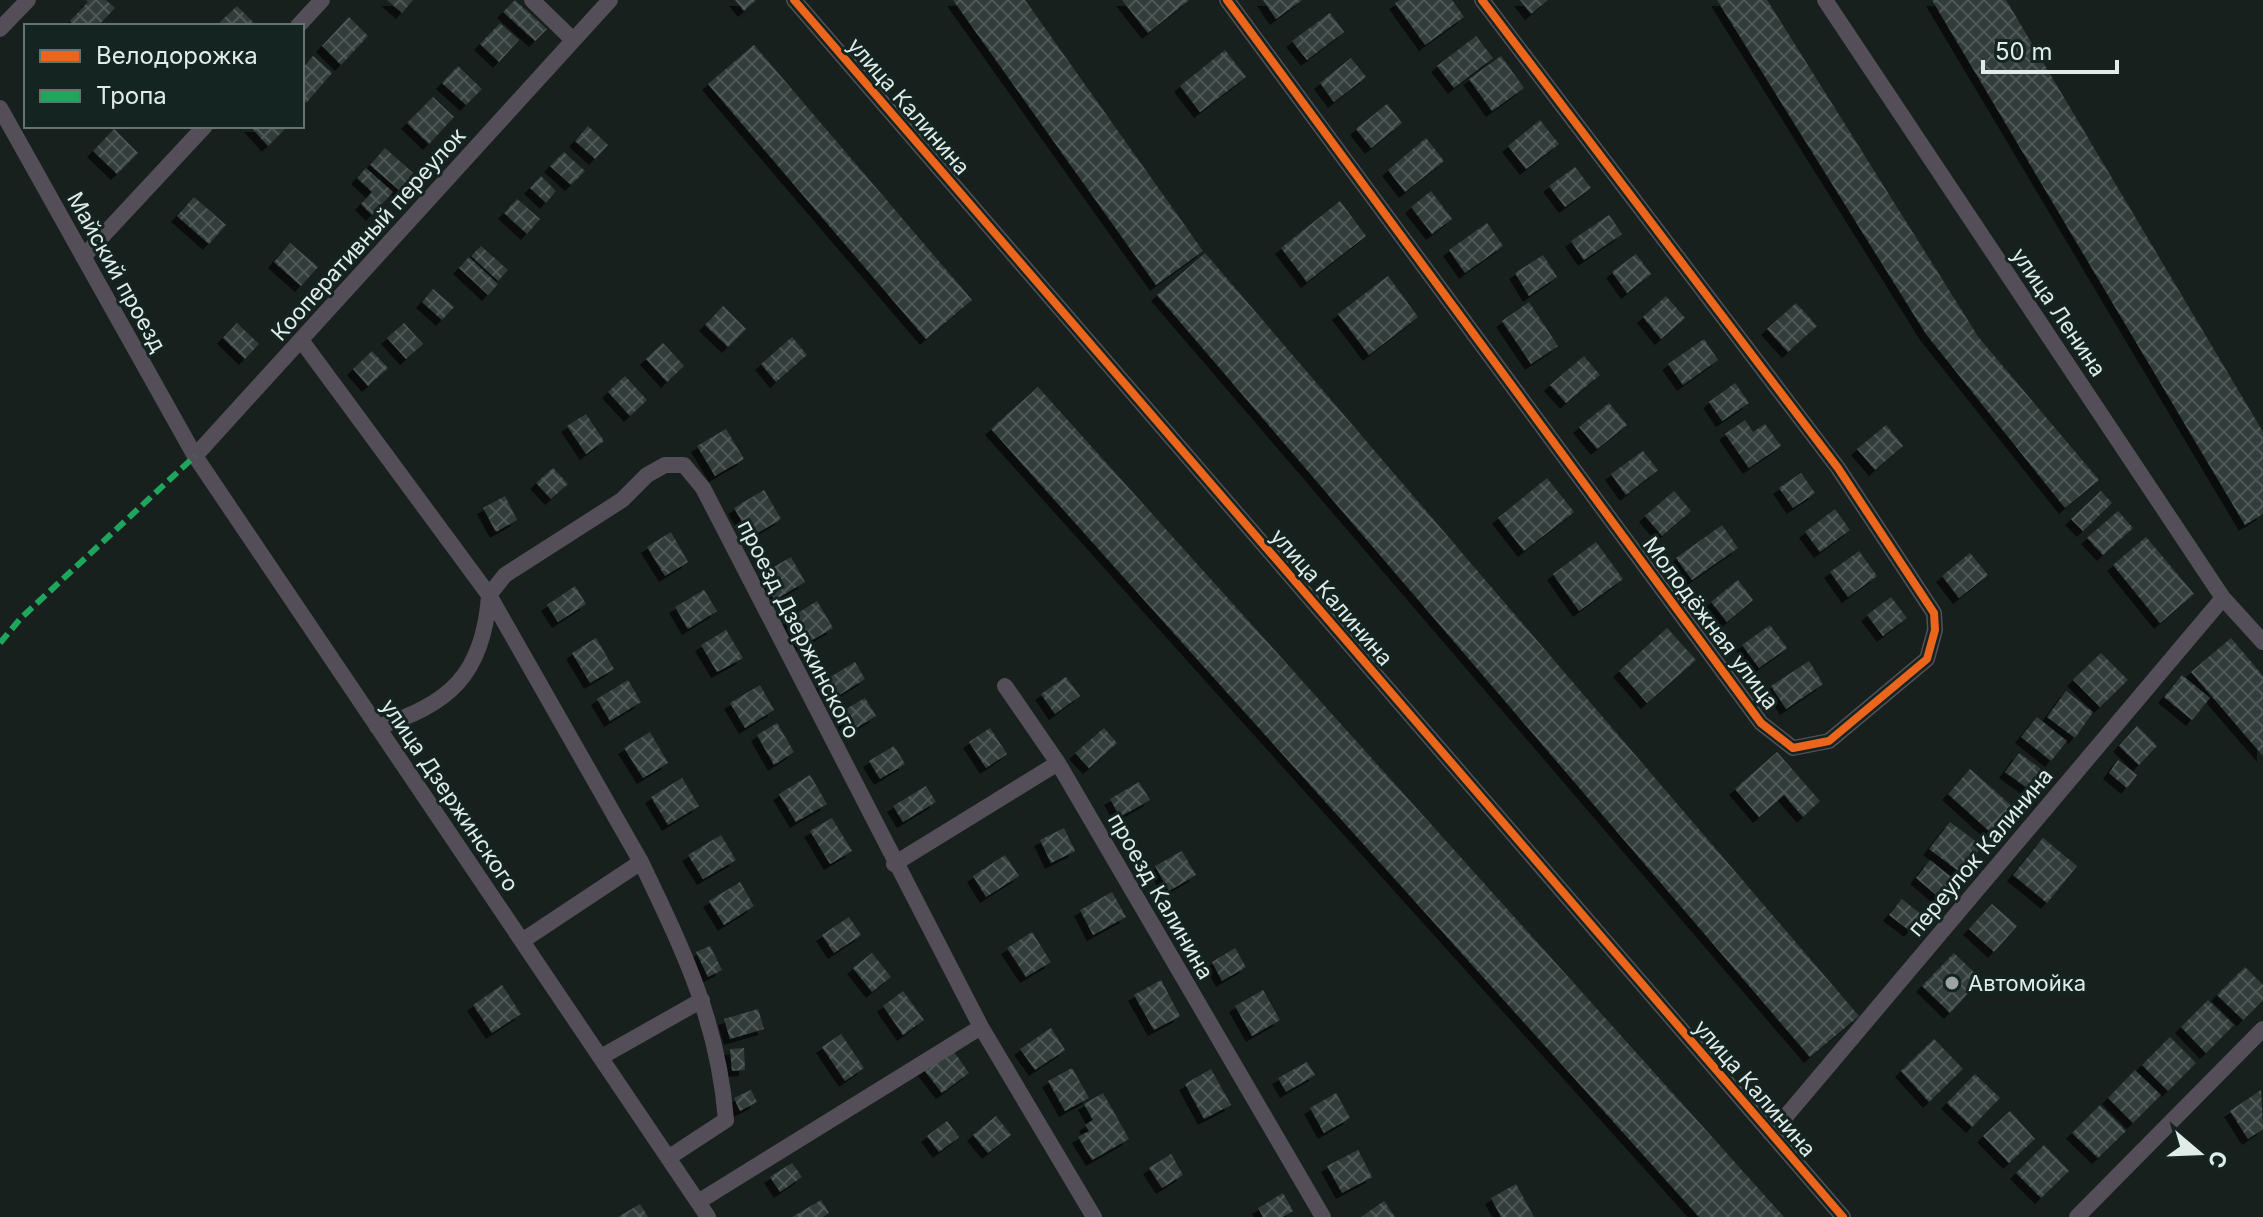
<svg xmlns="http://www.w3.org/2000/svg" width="2263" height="1217" font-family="Inter,sans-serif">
  <defs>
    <pattern id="building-cross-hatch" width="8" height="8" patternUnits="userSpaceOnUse" patternTransform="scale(2)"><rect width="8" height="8" fill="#313c3a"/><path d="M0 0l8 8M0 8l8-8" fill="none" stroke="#4f5856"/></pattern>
    <filter id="shadow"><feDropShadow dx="-6" dy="6" stdDeviation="0" flood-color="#0009"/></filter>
  </defs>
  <rect width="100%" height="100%" fill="#18201e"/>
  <path fill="url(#building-cross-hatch)" filter="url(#shadow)" d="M86,0H106L115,8L98,26H75L70,21L88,2Z
    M387,0H413L402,13Z
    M515,0L547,29L535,41L503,12Z
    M735,0H756L744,11Z
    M953,0H1025L1203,251L1156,285Z
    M1122,0H1189L1148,33Z
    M1263,0H1302L1276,19Z
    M1400,0H1452L1464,17L1425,45L1395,3Z
    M1520,0H1548L1531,14Z
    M1717,0H1767L1979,338L2099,480L2065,508L1926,334Z
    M1932,0H2006L2263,432V514L2245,525Z
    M237,6L257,26L218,24Z
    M1330,13L1344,32L1307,60L1292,41Z
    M349,17L368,36L341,65L322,46Z
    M500,23L519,40L499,62L480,44Z
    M1476,36L1493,58L1454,88L1437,66Z
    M754,45L972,300L926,339L708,84Z
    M1225,50L1246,77L1200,112L1180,86Z
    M313,56L332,73L306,103L302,99V69Z
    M1501,56L1524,88L1492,111L1469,79Z
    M1351,58L1366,77L1334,102L1320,83Z
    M458,66L482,89L466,105L442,83Z
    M433,97L454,117L429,144L407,123Z
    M1387,104L1402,123L1371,148L1356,129Z
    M1540,120L1559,144L1526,169L1508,146Z
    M250,126H288L268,146Z
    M588,126L608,145L595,159L575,141Z
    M114,129L138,153L117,174L93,151Z
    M1426,138L1444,161L1405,192L1388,170Z
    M385,148L413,173L399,190L370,165Z
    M564,152L585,171L571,185L550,166Z
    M1575,167L1591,188L1565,207L1549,186Z
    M366,168L393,192L372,215L361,204L372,192L357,178Z
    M541,176L556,191L546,203L530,188Z
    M1431,191L1452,219L1432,234L1411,207Z
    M194,197L226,225L209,244L177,216Z
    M517,199L540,219L527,234L504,213Z
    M1340,201L1366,236L1307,282L1281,248Z
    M1609,215L1622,234L1584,260L1571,241Z
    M1487,223L1503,246L1465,273L1449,250Z
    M290,243L318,267L301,286L274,262Z
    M481,246L508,270L498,281L471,256Z
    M1205,253L1859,1016L1810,1057L1157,295Z
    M1636,254L1651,274L1627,293L1612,272Z
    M1543,255L1557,277L1529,296L1515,273Z
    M469,257L498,284L488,295L459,268Z
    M1388,276L1418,317L1369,355L1338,314Z
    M433,289L454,307L442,320L422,302Z
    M1666,296L1685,318L1661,339L1643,317Z
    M1529,302L1558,346L1531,364L1502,321Z
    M1796,303L1817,326L1788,352L1767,329Z
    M723,306L746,329L728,347L705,325Z
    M237,323L259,344L245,359L223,338Z
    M404,323L423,344L406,359L387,338Z
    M792,337L807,355L776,382L761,364Z
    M1704,339L1718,360L1683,385L1668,364Z
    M663,343L684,366L667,382L646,359Z
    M372,351L388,368L368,386L353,369Z
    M1584,356L1600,375L1566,403L1550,385Z
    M625,376L647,400L630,416L608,392Z
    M1735,383L1749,403L1722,421L1709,402Z
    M1038,387L1349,733L1784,1217H1699L1213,677L991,429Z
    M1609,403L1627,425L1597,449L1579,427Z
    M586,414L604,441L586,454L567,426Z
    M1745,420L1753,432L1765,424L1781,446L1749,468L1725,434Z
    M1886,425L1903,446L1875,470L1857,449Z
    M726,429L744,459L715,476L697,446Z
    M1643,451L1658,470L1626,495L1611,474Z
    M553,468L568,484L551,499L536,483Z
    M1801,473L1815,493L1793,508L1779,488Z
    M1547,478L1574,512L1524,551L1498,518Z
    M764,490L781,519L751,537L734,508Z
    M1674,491L1691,511L1662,536L1645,516Z
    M2101,491L2112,503L2083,531L2071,519Z
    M505,496L517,520L496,532L483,508Z
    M1835,509L1850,530L1820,552L1805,532Z
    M2118,511L2133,528L2103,555L2087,538Z
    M1722,525L1738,548L1692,580L1676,558Z
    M671,532L688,562L665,576L647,547Z
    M2146,537L2194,594L2160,623L2113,565Z
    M1596,542L1623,579L1579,611L1553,574Z
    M1859,551L1877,576L1848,597L1830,572Z
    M1970,553L1988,575L1959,598L1942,576Z
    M791,557L805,582L775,600L760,575Z
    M1738,580L1753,600L1727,622L1711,602Z
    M575,586L586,604L558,622L547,605Z
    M704,590L717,611L688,629L675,607Z
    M1891,597L1907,618L1883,636L1867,615Z
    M817,601L833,628L800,647L785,621Z
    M1770,625L1787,648L1759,668L1742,645Z
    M1667,628L1696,660L1647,703L1619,671Z
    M726,630L743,658L717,672L701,645Z
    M596,638L614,669L590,683L572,653Z
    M2231,638L2263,676V756L2191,672Z
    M2101,653L2128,680L2100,707L2073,680Z
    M1809,661L1823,684L1786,709L1771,686Z
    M855,662L865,679L833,699L822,682Z
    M2182,675L2210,698L2192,720L2164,697Z
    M1066,677L1080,696L1055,714L1041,694Z
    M628,680L641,702L610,721L597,699Z
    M760,685L774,710L745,728L730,703Z
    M2066,691L2093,712L2075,738L2047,717Z
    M865,698L876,716L850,732L839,713Z
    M2037,717L2067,741L2051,761L2021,737Z
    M777,723L794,752L774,765L757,735Z
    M2137,726L2157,746L2139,765L2119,746Z
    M990,728L1007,754L986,768L969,742Z
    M1104,728L1117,743L1089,768L1075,753Z
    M650,732L668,763L643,778L624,748Z
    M894,746L905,764L880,779L869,761Z
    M1777,752L1820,801L1803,817L1784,795L1759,817L1735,789Z
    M2019,753L2041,769L2027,788L2005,772Z
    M2118,760L2137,775L2127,788L2109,773Z
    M1970,769L2013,807L1990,832L1948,794Z
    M810,775L827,804L796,822L779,794Z
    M682,778L699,806L668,825L651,797Z
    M1139,782L1150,800L1120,817L1110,799Z
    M926,786L936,802L903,822L893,806Z
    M832,818L852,851L830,864L810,831Z
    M1950,822L1982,846L1961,873L1929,849Z
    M1064,828L1075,851L1051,863L1040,840Z
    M721,835L736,860L703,879L688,855Z
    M2043,838L2077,866L2047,903L2013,875Z
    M1182,851L1196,875L1169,891L1155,866Z
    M1005,855L1019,876L986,897L973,876Z
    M1930,860L1956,881L1941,899L1916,878Z
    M740,882L754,906L724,925L709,901Z
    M1112,892L1126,917L1093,935L1080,910Z
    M1902,899L1922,915L1910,931L1889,915Z
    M1992,904L2017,926L1994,952L1969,929Z
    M849,917L861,935L834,953L822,935Z
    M1032,932L1051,962L1026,977L1007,948Z
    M710,946L722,970L708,977L696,952Z
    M1235,948L1246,967L1222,981L1212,962Z
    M872,953L891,977L872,992L853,968Z
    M1954,953L1981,979L1950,1013L1922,986Z
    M2245,967L2263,985V1000L2243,1020L2217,995Z
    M1161,980L1180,1016L1154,1030L1134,995Z
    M502,985L521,1014L492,1033L473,1005Z
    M1263,990L1280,1020L1252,1036L1235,1006Z
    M903,991L924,1020L903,1035L883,1006Z
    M2208,1000L2234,1025L2206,1053L2181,1027Z
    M758,1009L764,1029L730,1039L724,1019Z
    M1051,1028L1065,1050L1035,1070L1020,1049Z
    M841,1034L864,1068L845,1081L822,1047Z
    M2170,1037L2196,1063L2168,1091L2142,1065Z
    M1934,1039L1963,1069L1929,1102L1901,1071Z
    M744,1048L745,1070L732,1071L730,1049Z
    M952,1049L969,1073L942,1093L924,1070Z
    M1307,1062L1315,1075L1286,1092L1278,1078Z
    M1072,1068L1089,1098L1065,1111L1048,1081Z
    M1211,1069L1231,1105L1204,1119L1185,1084Z
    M2135,1070L2161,1095L2133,1123L2108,1098Z
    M1975,1074L2000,1098L1972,1127L1947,1103Z
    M751,1090L757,1102L740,1111L734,1098Z
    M2261,1090L2263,1129L2248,1139L2230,1111Z
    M1103,1093L1129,1139L1092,1160L1078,1137L1089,1131L1085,1125L1093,1120L1084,1104Z
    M1336,1093L1350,1118L1324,1133L1310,1108Z
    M2100,1105L2126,1131L2098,1158L2072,1133Z
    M2010,1111L2035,1139L2009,1163L1983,1136Z
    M996,1116L1011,1135L988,1153L973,1135Z
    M947,1121L959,1137L939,1152L927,1136Z
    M2044,1145L2069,1171L2041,1198L2016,1173Z
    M1358,1150L1372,1177L1342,1193L1327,1166Z
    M1171,1154L1183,1175L1162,1188L1149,1168Z
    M792,1163L802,1177L780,1192L770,1177Z
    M1516,1184L1534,1217H1501L1491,1198Z
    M1283,1193L1293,1211L1283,1217H1263L1258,1208Z
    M821,1200L829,1213L823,1217H792Z
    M1384,1201L1395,1217H1361Z
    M640,1204L648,1217H618Z"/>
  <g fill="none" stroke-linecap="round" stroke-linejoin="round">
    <path stroke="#534e57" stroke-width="16" d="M532,0L573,40
      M794,0L1843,1217
      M1227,0L1761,723L1793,748L1829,741L1927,659L1935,630L1934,613L1838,468L1482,0
      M1825,0L2223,598L2263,642
      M298,26L322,0
      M0,29L28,0
      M0,108L195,456L708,1217
      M83,257L205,126
      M301,340L489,595L505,575L622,500L647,475L665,465H684L703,488L981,1027L1094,1217
      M195,456L610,0
      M489,595L641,862L522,941
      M1005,686L1058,763
      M377,727C449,705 483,675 489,596
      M641,862C683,950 718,1020 726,1120L668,1158
      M894,864L1058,763L1323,1217
      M601,1057L702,1000
      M1771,1134L2223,598
      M698,1202L981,1027
      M2077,1217L2263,1029"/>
    <path stroke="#20a55d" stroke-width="6" stroke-dasharray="12 6" stroke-linecap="butt" d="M0,643L21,618L195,456"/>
    <defs>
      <path id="cycleway" d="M794,0L1843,1217
        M1227,0L1761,723L1793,748L1829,741L1927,659L1935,630L1934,613L1838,468L1482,0"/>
    </defs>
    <use href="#cycleway" stroke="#142420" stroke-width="13"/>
    <use href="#cycleway" stroke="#eb651d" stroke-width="8"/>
  </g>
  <circle fill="#9ba4a1" stroke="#142420" stroke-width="3" cx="1952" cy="983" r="8"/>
  <g text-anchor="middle" stroke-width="6" stroke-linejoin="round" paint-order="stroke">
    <g font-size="22" fill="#e1ebe8" stroke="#142420">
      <text transform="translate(909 106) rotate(49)" y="8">улица Калинина</text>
      <text transform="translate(368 234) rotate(-48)" y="8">Кооперативный переулок</text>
      <text transform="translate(117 272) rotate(61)" y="8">Майский проезд</text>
      <text transform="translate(2059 312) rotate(56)" y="8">улица Ленина</text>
      <text transform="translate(1332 597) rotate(49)" y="8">улица Калинина</text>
      <text transform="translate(1711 623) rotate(53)" y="8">Молодёжная улица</text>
      <text transform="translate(799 629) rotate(63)" y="8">проезд Дзержинского</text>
      <text transform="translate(450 795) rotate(56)" y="8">улица Дзержинского</text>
      <text transform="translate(1980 852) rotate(-50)" y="8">переулок Калинина</text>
      <text transform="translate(1161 896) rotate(60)" y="8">проезд Калинина</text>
      <text transform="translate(1755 1088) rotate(49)" y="8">улица Калинина</text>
    </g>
    <g font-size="22" fill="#e1ebe8" stroke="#142420" text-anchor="start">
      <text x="1968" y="991">Автомойка</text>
    </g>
  </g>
  <rect x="24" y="24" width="280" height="104" fill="#142420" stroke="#667470" stroke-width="2"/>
  <rect x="40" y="50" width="40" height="12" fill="#eb651d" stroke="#667470" stroke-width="2"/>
  <text x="96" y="64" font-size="24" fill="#e1ebe8">Велодорожка</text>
  <rect x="40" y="90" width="40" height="12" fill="#20a55d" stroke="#667470" stroke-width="2"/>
  <text x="96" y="104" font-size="24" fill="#e1ebe8">Тропа</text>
  <g transform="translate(2199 1153) rotate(109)" stroke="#142420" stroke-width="6" paint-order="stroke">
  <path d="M0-6L14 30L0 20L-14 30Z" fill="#e1ebe8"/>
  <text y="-12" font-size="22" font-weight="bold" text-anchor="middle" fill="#e1ebe8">С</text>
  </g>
  <path d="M1983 60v12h134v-12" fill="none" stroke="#e1ebe8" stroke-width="4"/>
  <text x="1995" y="60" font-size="24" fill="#e1ebe8" stroke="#142420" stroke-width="6" paint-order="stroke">50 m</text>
</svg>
